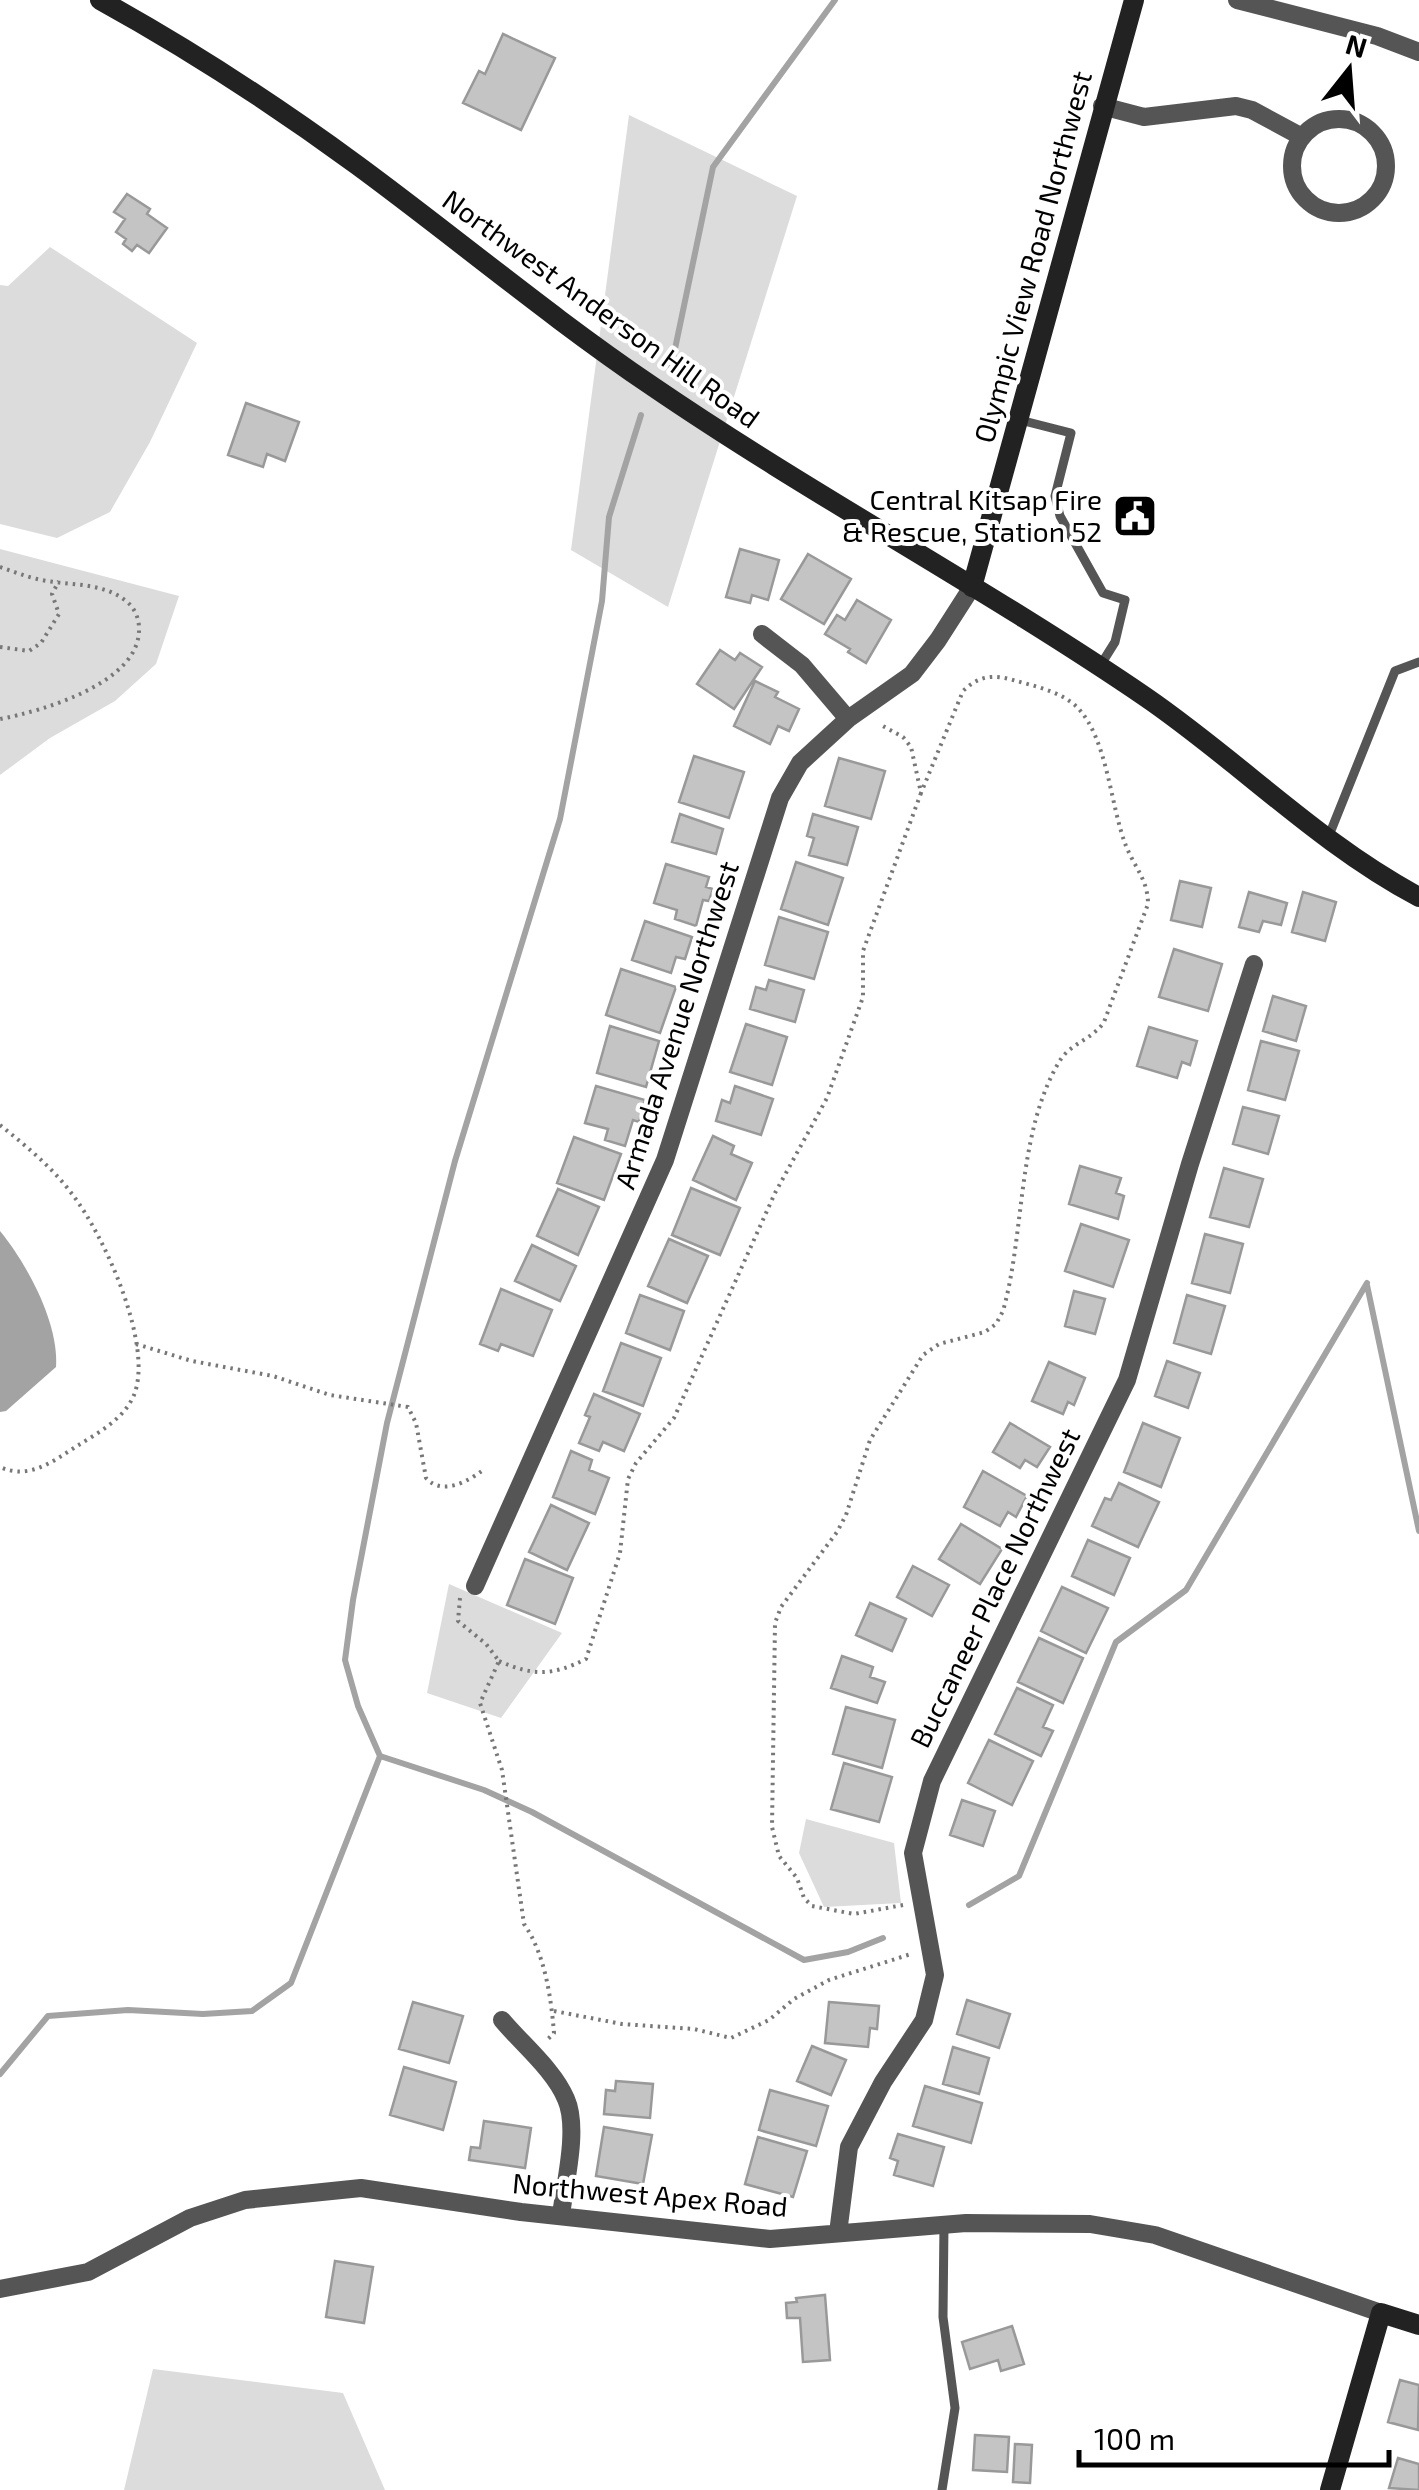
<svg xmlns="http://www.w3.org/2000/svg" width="1419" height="2490" font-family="'Exo 2',sans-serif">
  <rect width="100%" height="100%" fill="#fff"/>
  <path fill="#dcdcdc" d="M629,115L797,196L668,607L571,550Z
    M50,247L197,343L150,442L110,512L57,538L0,524V285L8,286Z
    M0,549L179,596L156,664L115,701L50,738L0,775Z
    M449,1584L562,1633L501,1718L427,1693Z
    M806,1819L894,1843L901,1903L824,1907L799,1853Z
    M153,2369L343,2393L385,2490H124Z"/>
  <path fill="#a3a3a3" d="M0,1231C27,1264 59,1323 56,1367L6,1411L0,1412Z"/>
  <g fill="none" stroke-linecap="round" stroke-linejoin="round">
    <path stroke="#a3a3a3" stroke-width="6" d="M671,368L713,167L835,0
      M1367,1285L1419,1531
      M380,1756L484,1790L532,1812L804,1960L848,1952L883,1938
      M969,1905L1019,1876L1116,1642L1186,1590L1367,1283
      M0,2074L48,2016L128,2010L203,2014L252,2011L291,1983L380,1756L358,1706L345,1660L353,1600L387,1423L455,1161L560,819L602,601L609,517L641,415"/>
  </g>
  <path fill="#c4c4c4" stroke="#999" stroke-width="2.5" d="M503,34L555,58L521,130L463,103L479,71L485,74Z
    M127,194L150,209L147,214L167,228L149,253L137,245L132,251L123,244L126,239L116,232L125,219L114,212Z
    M246,403L299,422L285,461L267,454L263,467L228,455Z
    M740,549L779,560L768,600L752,595L750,603L726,597Z
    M808,554L851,579L824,624L781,599Z
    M857,600L891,620L866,663L848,652L850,649L825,634L837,615L845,620Z
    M720,650L735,660L740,653L762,667L734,709L697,684Z
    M755,681L778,692L775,697L799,709L789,731L778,726L770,744L734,726Z
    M694,756L744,772L729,818L679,802Z
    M839,758L885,771L871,819L825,806Z
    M680,814L723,829L716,854L672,842Z
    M813,814L858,827L847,865L809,855L814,838L807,836Z
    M796,862L843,878L828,925L781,909Z
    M666,864L709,877L706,887L713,889L709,901L703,900L696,926L675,919L677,910L654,903Z
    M1180,881L1211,888L1202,927L1171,920Z
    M1249,892L1287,903L1281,925L1263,921L1259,932L1239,927Z
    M1303,892L1336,902L1325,941L1292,932Z
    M779,917L828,932L814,979L765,965Z
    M645,921L692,937L685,959L676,957L671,973L632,960Z
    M1174,949L1222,964L1208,1011L1159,997Z
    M621,969L676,987L660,1033L606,1015Z
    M769,980L804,990L795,1022L750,1009L756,987L766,990Z
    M1273,996L1306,1006L1296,1041L1263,1031Z
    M746,1024L787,1037L772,1085L730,1072Z
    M610,1026L659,1041L646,1087L597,1073Z
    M1149,1027L1197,1041L1190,1065L1182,1062L1177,1078L1137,1066Z
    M1261,1041L1299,1051L1285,1100L1248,1090Z
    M596,1086L645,1100L639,1122L633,1120L625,1146L605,1140L608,1129L585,1123Z
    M735,1086L773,1099L761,1135L716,1121L722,1100L730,1103Z
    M1243,1107L1279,1116L1268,1154L1233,1144Z
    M713,1136L734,1146L731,1154L752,1163L736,1200L693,1180Z
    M574,1137L621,1154L604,1200L557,1183Z
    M1080,1166L1121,1178L1116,1193L1124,1196L1118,1219L1069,1204Z
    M1224,1168L1263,1179L1249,1227L1210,1217Z
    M691,1188L740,1208L720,1255L672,1235Z
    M558,1189L599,1207L578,1255L537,1236Z
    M1081,1224L1129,1240L1113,1287L1065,1271Z
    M1205,1234L1243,1244L1230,1293L1192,1283Z
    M669,1239L708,1256L687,1303L648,1286Z
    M532,1245L576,1266L560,1301L515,1281Z
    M501,1289L552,1310L533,1356L501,1344L498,1351L480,1344Z
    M1074,1291L1105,1299L1095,1334L1065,1326Z
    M640,1295L684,1311L670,1350L626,1333Z
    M1187,1295L1225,1306L1211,1354L1174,1343Z
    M621,1343L661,1358L643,1406L603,1391Z
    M1167,1361L1200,1373L1188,1408L1155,1396Z
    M1049,1362L1085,1378L1074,1405L1068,1402L1063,1414L1032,1401Z
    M594,1394L640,1414L624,1451L603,1442L599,1451L579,1443L590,1417L585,1415Z
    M1010,1423L1050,1447L1037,1467L1025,1460L1020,1468L993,1452Z
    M1143,1423L1180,1438L1161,1487L1124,1472Z
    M571,1451L592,1460L589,1470L609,1478L595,1514L553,1497Z
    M983,1471L1027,1496L1016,1517L1008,1512L1000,1526L964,1507Z
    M1119,1483L1159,1502L1138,1547L1092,1526L1105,1498L1111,1500Z
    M551,1505L589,1523L567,1570L529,1552Z
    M961,1524L1002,1549L980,1584L939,1559Z
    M1088,1540L1130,1558L1114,1595L1072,1576Z
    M525,1559L573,1578L555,1624L507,1605Z
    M913,1566L949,1585L932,1616L897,1597Z
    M1062,1587L1108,1608L1086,1653L1041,1631Z
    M870,1603L906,1619L892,1651L856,1635Z
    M1039,1638L1083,1658L1063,1703L1018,1682Z
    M842,1656L873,1667L870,1677L885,1682L877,1703L831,1688Z
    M1017,1688L1053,1705L1043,1727L1053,1731L1041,1756L995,1734Z
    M846,1707L895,1720L882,1768L833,1754Z
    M989,1740L1033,1761L1012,1805L968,1783Z
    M844,1763L892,1777L879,1822L831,1809Z
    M962,1800L995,1811L983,1846L950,1835Z
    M967,2000L1010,2014L999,2048L957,2034Z
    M413,2002L463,2016L449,2063L399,2049Z
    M829,2002L879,2006L877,2029L870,2028L868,2047L825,2043Z
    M812,2046L846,2060L831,2095L797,2081Z
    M953,2047L989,2058L979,2094L943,2084Z
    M404,2067L456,2082L443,2130L390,2115Z
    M616,2081L653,2084L650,2118L604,2114L606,2090L615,2091Z
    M925,2086L982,2103L971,2143L913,2126Z
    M770,2090L828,2106L816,2146L759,2130Z
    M484,2121L531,2128L525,2168L469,2160L471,2147L480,2148Z
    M604,2127L652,2135L643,2184L596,2176Z
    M898,2134L944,2147L933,2186L894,2175L898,2161L890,2158Z
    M758,2137L807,2151L793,2197L745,2184Z
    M335,2261L373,2267L364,2323L326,2317Z
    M825,2295L830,2360L803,2362L800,2318H787L786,2303L797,2302L796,2298Z
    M1012,2326L1024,2364L1001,2371L998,2360L970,2369L962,2342Z
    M1400,2380L1419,2385L1418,2430L1388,2422Z
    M975,2435L1009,2437L1007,2472L973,2470Z
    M1015,2444L1032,2445L1030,2483L1013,2482Z
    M1398,2458L1419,2464V2490L1389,2488Z"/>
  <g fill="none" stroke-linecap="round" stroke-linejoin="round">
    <path stroke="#777" stroke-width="4" stroke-dasharray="2.5 5" stroke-linecap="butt" d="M0,567C12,571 24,576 37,579C66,586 101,581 126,601C134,607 139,618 139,628C141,683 42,711 0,719
      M0,647L29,651L41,643L59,614L52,594L59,581
      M0,1125C26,1146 52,1167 72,1194C104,1235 154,1345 134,1395C124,1419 98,1433 77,1446C52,1462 29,1480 0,1467
      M136,1344L192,1361L273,1376L330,1395L408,1407L416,1423L426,1478C442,1496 467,1482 483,1470
      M460,1598L458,1621L486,1644L499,1661L480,1703L502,1770L524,1924C545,1954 551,1997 554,2033L546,2041
      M499,1661C533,1676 552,1676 586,1659L620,1553L628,1479L636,1463L674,1418L775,1193L827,1098L863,997V951L921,793L911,747L903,737L881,725
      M903,1905L854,1914L812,1906L804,1898L797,1878L779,1856L772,1827L775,1623L781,1607L837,1532L846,1515L870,1440L923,1355L939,1344L985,1332L996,1324L1003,1311C1025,1233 1017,1133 1059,1062C1070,1043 1092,1040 1104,1022L1148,904C1148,880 1135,868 1126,846C1110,805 1108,739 1077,707C1060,691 1034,686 1013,680C993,674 978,676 963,691L921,793
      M554,2011L622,2024L694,2029L731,2038L769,2020L794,1999L829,1980L911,1954"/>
    <path stroke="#555" stroke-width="9" d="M1020,420L1071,433L1055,496L1060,516L1103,593L1125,600L1115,642L1100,666
      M1328,838L1395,671L1419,662
      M942,2490L955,2408L943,2317L944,2224"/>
    <path stroke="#555" stroke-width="18" d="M1237,0L1377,36L1419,52
      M1102,106L1144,117L1236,106L1252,110L1302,137
      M1292 166a47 47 0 1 1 94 0a47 47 0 1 1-94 0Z
      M762,634L802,665L848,719
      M475,1586L665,1160L780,798L800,763L848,719L912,674L938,640L972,587
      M502,2020C522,2044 554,2070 566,2099C579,2128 565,2183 561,2215
      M838,2233L849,2147L883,2082L924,2020L935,1975L913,1853L932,1781L1127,1380L1190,1164L1254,964
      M0,2289L88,2272L190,2218L245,2200L361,2188L521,2212L770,2239L966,2223L1090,2224L1155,2235L1381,2313"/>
    <path stroke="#222" stroke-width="20" d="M100,0C189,49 275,105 357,165C455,237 550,317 652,386C813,496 986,588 1147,698C1240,762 1319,844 1419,897
      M972,587L1134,0
      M1330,2490L1381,2313L1419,2325"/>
  </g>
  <defs>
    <symbol id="civic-square" viewBox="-11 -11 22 22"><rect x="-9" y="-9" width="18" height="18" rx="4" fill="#000" stroke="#fff"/><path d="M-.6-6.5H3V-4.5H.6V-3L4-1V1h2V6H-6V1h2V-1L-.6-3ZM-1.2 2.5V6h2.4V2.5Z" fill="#fff"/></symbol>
  </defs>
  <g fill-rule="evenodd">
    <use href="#civic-square" x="1110" y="491" width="50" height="50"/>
  </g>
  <g text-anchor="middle" stroke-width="8" stroke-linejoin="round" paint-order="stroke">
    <g font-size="28" fill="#000" stroke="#fff">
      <text transform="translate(1033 257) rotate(-75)" y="10">Olympic View Road Northwest</text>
      <text transform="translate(601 309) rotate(36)" y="10">Northwest Anderson Hill Road</text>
      <text transform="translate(677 1025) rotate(-72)" y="10">Armada Avenue Northwest</text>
      <text transform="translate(995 1588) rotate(-64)" y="10">Buccaneer Place Northwest</text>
      <text transform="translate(650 2195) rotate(5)" y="10">Northwest Apex Road</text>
    </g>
    <g font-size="28" fill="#000" stroke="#fff" text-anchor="end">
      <text x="1102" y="510">Central Kitsap Fire<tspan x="1102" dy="32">&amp; Rescue, Station 52</tspan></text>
    </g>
  </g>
  <g transform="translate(1349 70) rotate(17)" stroke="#ffffff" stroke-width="8" paint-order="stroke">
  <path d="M0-8L18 38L0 25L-18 38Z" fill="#000000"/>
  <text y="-15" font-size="28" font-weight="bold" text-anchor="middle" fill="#000000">N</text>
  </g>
  <path d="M1079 2450v15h310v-15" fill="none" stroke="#000000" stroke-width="5"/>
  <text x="1094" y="2450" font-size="30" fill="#000000" stroke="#ffffff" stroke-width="8" paint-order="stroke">100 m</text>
</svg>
